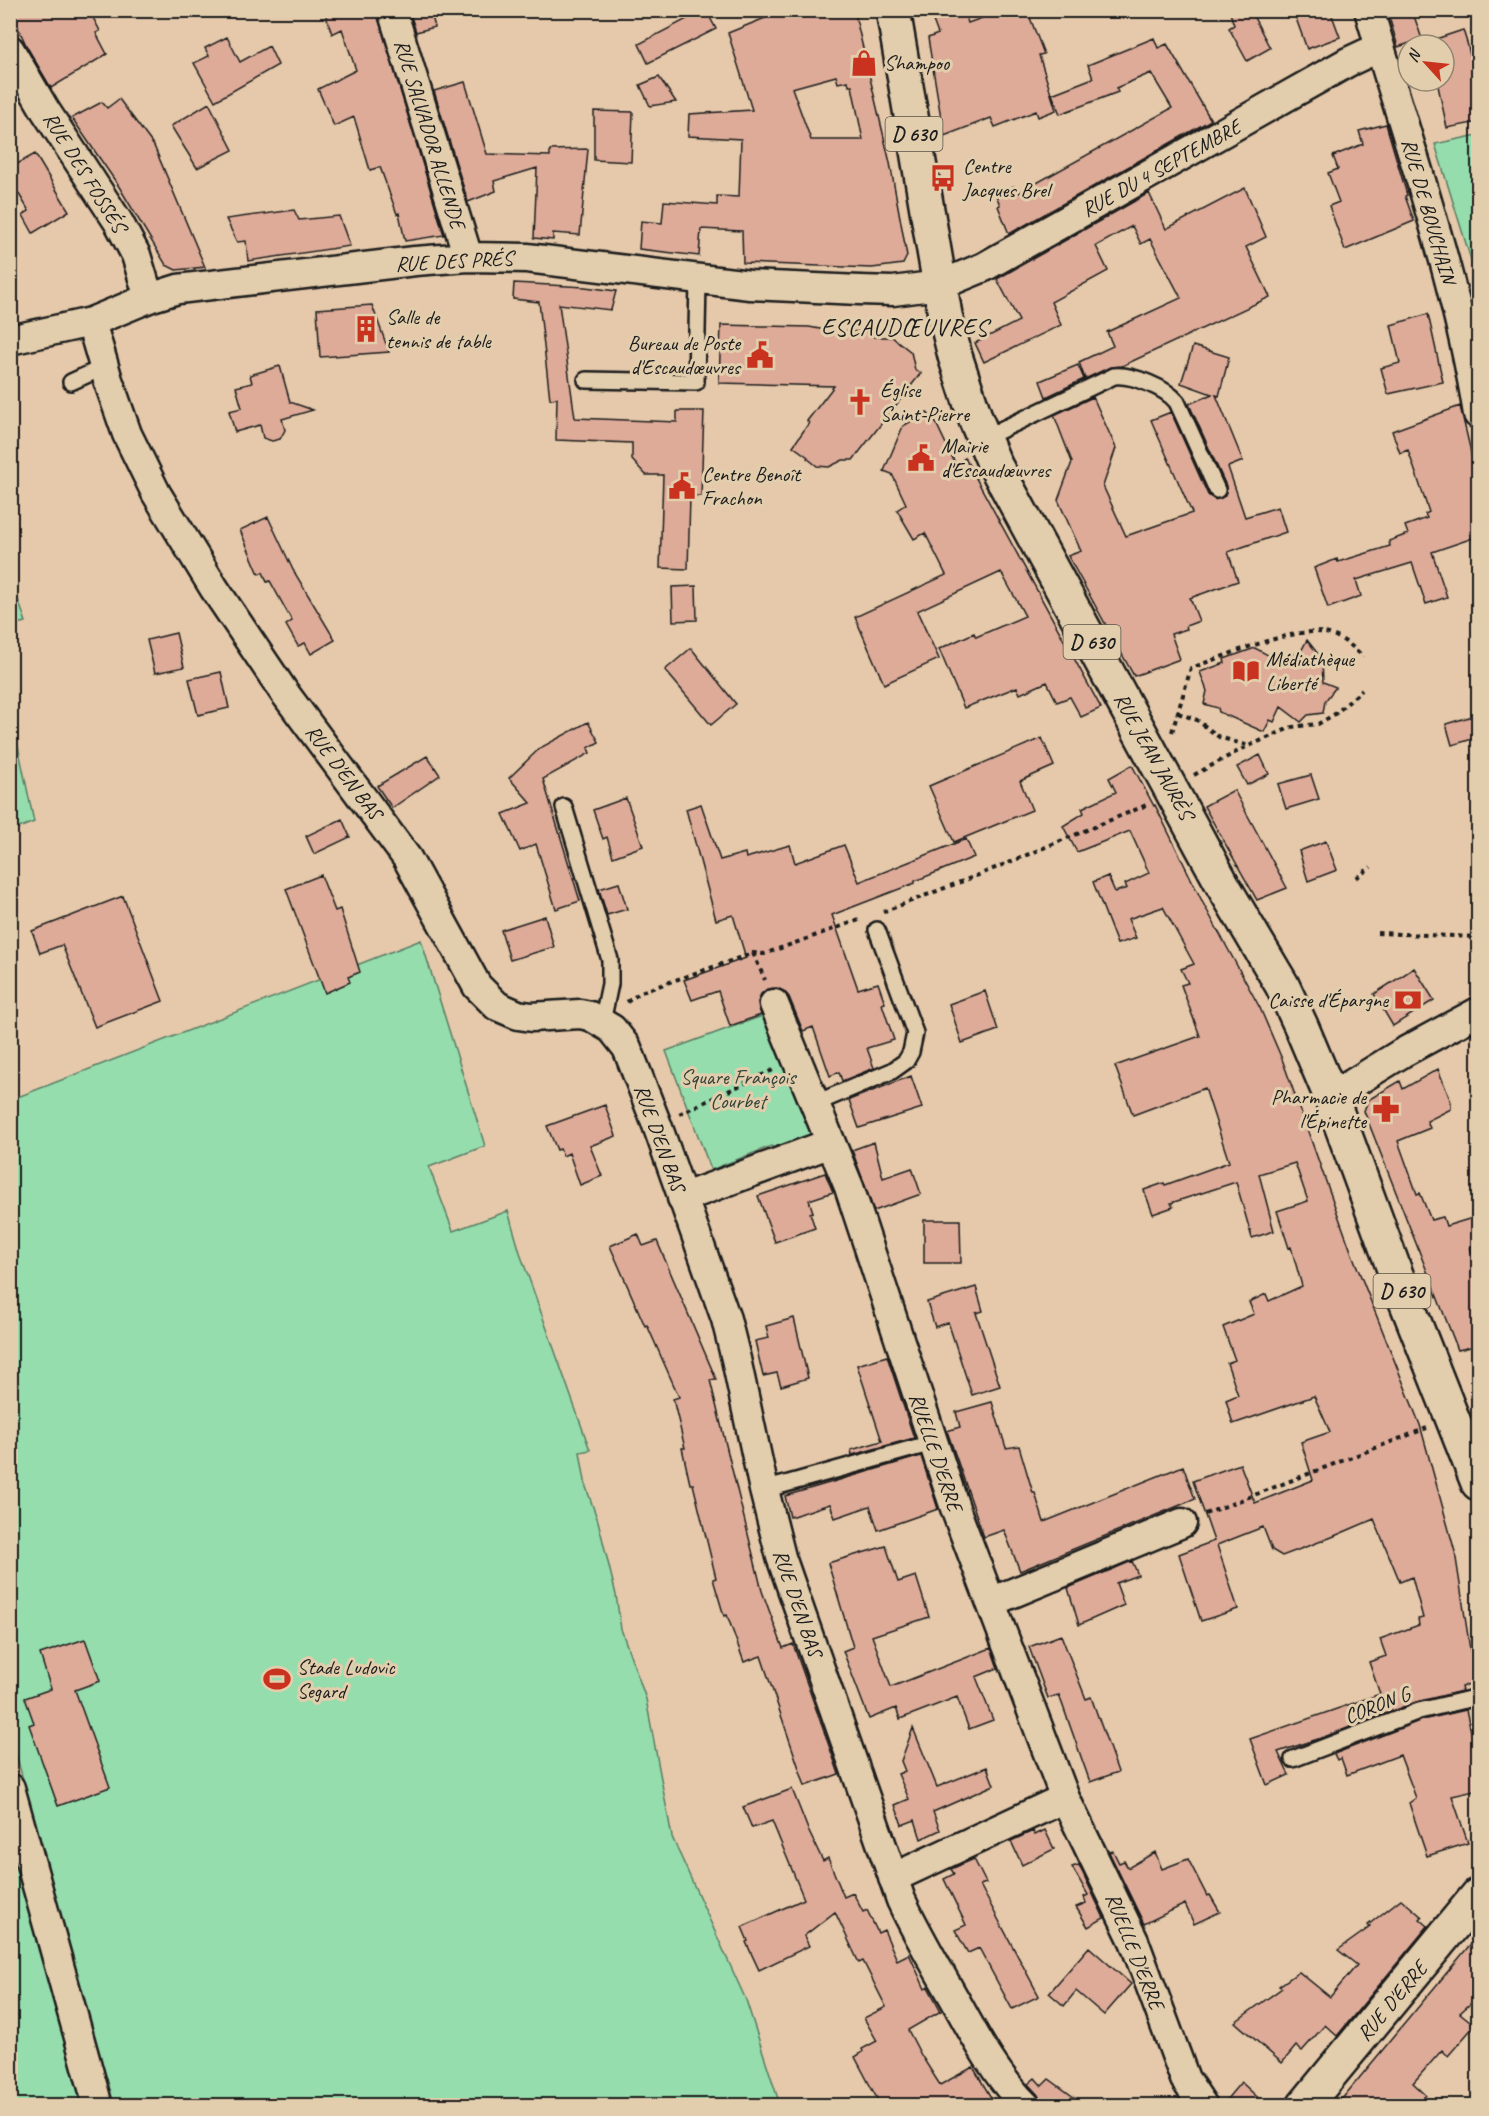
<svg xmlns="http://www.w3.org/2000/svg" width="1489" height="2116" font-family="Caveat,sans-serif">
  <rect width="100%" height="100%" fill="#e5c9aa"/>
  <filter id="ink" filterUnits="userSpaceOnUse"><feTurbulence type="fractalNoise" baseFrequency=".0167" numOctaves="2"/><feDisplacementMap in="SourceGraphic" scale="12" xChannelSelector="R" yChannelSelector="G"/><feConvolveMatrix kernelMatrix="1 2 1 2 8 2 1 2 1" color-interpolation-filters="sRGB"/></filter>
  <g filter="url(#ink)">
    <path fill="#95ddac" stroke="#587c64" stroke-width="1.5" d="M1478,135V268L1472,263L1435,144Z
      M11,580L26,622L11,625Z
      M10,708L34,822L11,831H10Z
      M421,940L485,1146L429,1167L453,1231L508,1211L521,1256L590,1450L580,1452L586,1487L598,1521L616,1595L621,1629L646,1699L672,1837L746,2000L780,2105H111L11,1735L10,1100Z
      M765,1015L813,1128L806,1142L781,1152L771,1146L711,1170L666,1051Z
      M10,1831L86,2105H11Z"/>
    <path fill="#deab99" stroke="#1c1c1c" stroke-width="1.5" fill-rule="evenodd" d="M10,10H89L100,31L96,33L107,54L51,88L27,47Z
      M324,10H376L444,235L405,241L399,213L397,214L380,167L370,170L354,117L334,126L318,89L356,70L342,29L332,34Z
      M409,10H430L435,27L416,32Z
      M683,10H706L716,29L648,63L639,44L687,19Z
      M785,10H854L890,163L907,256L903,264L872,268L743,263L742,231L701,229L699,256L639,249L641,221L662,223L664,201L717,205V196L739,197L741,139L688,136L689,114L752,110L728,33ZM836,76L838,83L848,81L849,86H852L863,140H811L792,88Z
      M929,10H964L968,23L1004,10H1027L1044,54L1039,55L1056,110L1038,117L1036,111L995,127L991,118L944,136L928,38L938,34Z
      M1229,10H1250L1270,48L1247,61L1229,28L1234,25Z
      M1293,10H1330L1340,37L1307,49Z
      M1387,10H1412L1422,39L1398,47Z
      M1463,30L1468,46L1479,100V122L1447,128L1437,81H1444V45H1425L1424,43Z
      M227,37L240,62L269,46L278,65L215,101L194,63L209,56L205,48Z
      M1154,38L1158,48L1167,44L1211,120L1009,234L998,206L1000,205L996,195L1014,186L1017,194L1172,108L1151,73L1116,88L1118,92L1060,114L1052,94L1093,78L1088,65Z
      M659,77L676,102L650,106L640,85Z
      M465,82L487,154L550,156V150L588,149L580,235L553,233V240L534,238L537,168L494,181L496,191L468,202L434,91Z
      M119,99L154,146L205,267L176,270L166,265L118,185L72,118L102,102L107,108Z
      M209,103L233,150L197,168L171,126Z
      M594,111L633,112L631,162L594,160Z
      M1386,124L1407,195L1405,196L1414,221L1345,250L1329,206L1339,202L1328,173L1338,169L1333,156L1363,144L1359,131Z
      M35,154L69,211L33,233L23,215L29,211L10,179V168Z
      M1245,188L1266,237L1246,247L1270,297L1122,366L1110,367L1085,379L1079,362L1113,346L1107,332L1181,298L1150,239L1141,244L1132,226L1096,246L1108,271L1051,302L1061,325L984,362L975,343L1019,321L997,279L1149,193L1166,229Z
      M294,210L299,220L339,216L350,246L248,261L246,241L237,242L226,219Z
      M514,283L585,287L616,291L611,310L559,304L575,418L677,422V411H704L701,496H690L688,569L660,568L663,475H646L632,460V443L556,440L557,398L550,399L539,302L513,299Z
      M372,305L389,352L320,357L317,309Z
      M1428,314L1443,382L1388,394L1381,368L1400,363L1391,325Z
      M721,325L809,327L831,331L868,332L874,337H892L911,352L915,370L921,373L853,460H843L829,467L817,466L807,458L808,457L793,446L809,423L807,421L834,386L719,383Z
      M1193,346L1229,357L1219,396L1216,395L1243,461L1228,467L1245,517L1278,507L1286,532L1228,552L1238,581L1190,598L1199,621L1186,626L1187,629L1171,634L1180,659L1134,676L1068,556L1081,551L1058,500L1072,462L1054,415L1093,397L1116,448L1103,486L1126,536L1192,513L1151,420L1171,412L1208,495L1215,500L1225,496L1226,486L1189,404L1212,394L1181,383Z
      M1078,365L1084,379L1046,397L1040,381Z
      M280,366L290,402L313,410L282,419L285,430L280,439L272,441L263,438L260,425L235,432L229,411L242,408L236,387L252,383L250,375Z
      M1460,406L1470,448L1479,505V536L1432,552L1447,597L1426,604L1412,563L1356,580L1361,596L1328,608L1314,568L1337,559L1338,562L1390,546L1389,541L1408,534L1405,526L1427,518L1425,514L1429,512L1408,450L1400,453L1392,431Z
      M927,412L932,420L934,419L956,465L965,458L1101,708L1081,717L1070,697L1057,702L1047,682L1020,694L1017,687L964,708L939,649L974,633L976,637L1025,616L1001,572L917,611L939,659L884,684L855,617L946,575L925,533L914,539L897,510L906,504L892,474L884,471L903,426Z
      M268,517L293,570L335,640L311,654L305,643L298,646L286,625L292,621L270,581L267,582L263,572L259,574L240,530Z
      M696,586L697,620L673,621L672,587Z
      M176,633L184,667L155,673L147,640Z
      M1307,640L1322,659L1323,682L1336,687L1325,701L1323,713L1308,715L1301,722L1281,707L1274,722L1270,720L1264,732L1219,712L1218,708L1204,704L1207,691L1200,672L1225,663L1224,659L1255,648L1279,661L1289,655L1300,653Z
      M691,648L736,704L711,725L665,670Z
      M221,672L229,708L198,715L189,679Z
      M1479,714V737L1452,745L1446,724Z
      M588,722L599,742L588,748L590,753L543,779L580,901L556,909L536,844L520,851L503,814L531,803L509,778L540,748Z
      M1042,738L1054,766L1020,781L1032,810L954,842L929,786Z
      M1260,755L1269,774L1247,785L1237,767Z
      M427,756L440,775L392,808L377,786Z
      M1132,765L1154,806L1155,805L1203,903L1260,1008L1282,1059L1352,1254L1420,1425L1455,1552L1475,1682L1461,1687L1462,1691L1416,1702L1324,1737L1278,1752L1289,1775L1267,1785L1250,1739L1380,1694L1369,1662L1386,1656L1380,1639L1419,1625L1418,1619L1423,1618L1412,1577L1400,1582L1374,1519L1332,1537L1282,1556L1272,1550L1263,1527L1217,1545L1238,1609L1201,1621L1179,1554L1214,1541L1193,1481L1240,1464L1255,1503L1313,1480L1301,1442L1330,1432L1314,1396L1233,1424L1226,1400L1238,1395L1227,1363L1235,1360L1223,1327L1254,1314L1249,1302L1266,1294L1269,1301L1302,1286L1291,1247L1289,1248L1277,1211L1308,1201L1295,1163L1259,1174L1274,1231L1252,1238L1236,1182L1171,1203L1173,1207L1153,1214L1144,1190L1164,1183L1165,1185L1229,1162L1205,1088L1133,1115L1115,1066L1200,1036L1181,985L1188,983L1181,969L1194,964L1163,907L1128,919L1136,938L1117,944L1093,882L1108,876L1115,892L1127,888L1125,884L1149,873L1130,831L1077,852L1063,826L1084,813L1082,808L1116,792L1109,778Z
      M1311,775L1319,799L1286,809L1278,784Z
      M1234,790L1287,888L1257,900L1204,806Z
      M626,798L643,846L613,857L607,837L603,839L593,810Z
      M701,804L720,860L745,853L746,858L790,845L795,863L844,845L859,882L966,839L974,857L915,881V883L832,915L858,989L878,983L885,1003L882,1004L894,1040L867,1048L874,1068L842,1081L839,1072L830,1076L813,1027L803,1031L789,997L784,991L777,988L767,989L761,994L758,1002L761,1015L730,1026L718,991L692,1000L684,980L746,958L733,915L716,920L686,809Z
      M342,819L350,837L314,854L306,836Z
      M1326,841L1337,870L1308,881L1299,851Z
      M321,875L335,911L340,909L360,972L348,977L350,982L325,993L286,889Z
      M619,883L627,909L607,915L599,889Z
      M123,896L163,1001L95,1027L62,945L40,953L32,931Z
      M545,916L554,947L510,960L501,930Z
      M1414,968L1434,1000L1393,1026L1374,994Z
      M985,991L998,1030L962,1043L949,1004Z
      M1438,1069L1451,1102V1109L1427,1121L1430,1128L1398,1141L1417,1194L1420,1193L1431,1220L1443,1217L1446,1226L1479,1216V1245L1470,1247L1479,1274V1345L1458,1350L1364,1111L1368,1100L1400,1081L1403,1089Z
      M911,1076L922,1108L859,1128L849,1100Z
      M605,1105L616,1136L590,1146L602,1176L580,1185L569,1153L563,1156L560,1149L557,1150L547,1126Z
      M874,1142L883,1178L912,1168L921,1194L874,1211L852,1150Z
      M825,1173L833,1192L809,1200L813,1212L810,1213L815,1228L775,1242L758,1196Z
      M924,1220H960L961,1263H924Z
      M638,1234L643,1246L657,1241L716,1379L710,1380L762,1591L783,1648L793,1644L839,1774L805,1786L761,1656L744,1662L727,1615L724,1616L713,1579L716,1578L693,1484H690L682,1448H685L673,1399L679,1397L647,1325L645,1326L610,1246Z
      M976,1287L983,1311L976,1313L1000,1386L972,1395L948,1322L935,1327L927,1302Z
      M794,1318L808,1378L781,1386L777,1373L763,1376L755,1341L769,1338L766,1326Z
      M887,1356L914,1438L852,1455L851,1450L882,1441L857,1365Z
      M992,1402L1006,1448L1019,1446L1033,1493H1035L1044,1522L1183,1466L1195,1499L1020,1571L1004,1530L984,1537L947,1431L960,1427L956,1412Z
      M921,1456L938,1509L878,1530L870,1506L835,1518L830,1504L790,1517L785,1496Z
      M886,1546L898,1582L916,1576L929,1617L872,1636L891,1687L991,1648L998,1668L976,1677L993,1720L969,1729L957,1697L900,1719L896,1708L869,1719L843,1651L853,1647L828,1563Z
      M1132,1561L1138,1575L1116,1583L1124,1605L1079,1625L1068,1588Z
      M1061,1635L1086,1699L1091,1697L1118,1772L1090,1782L1059,1695L1048,1698L1029,1647Z
      M85,1639L100,1681L75,1690L110,1787L58,1806L29,1725L34,1723L25,1698L51,1689L40,1654Z
      M1466,1710L1479,1765V1790L1452,1796L1468,1843L1427,1856L1409,1803L1416,1798L1400,1755L1347,1775L1341,1758L1337,1760L1334,1754L1422,1720Z
      M913,1728L937,1787L987,1767L994,1785L933,1812L940,1830L921,1839L915,1820L902,1825L895,1805L909,1799L898,1774L905,1771L901,1761Z
      M792,1789L809,1832L823,1861L828,1858L844,1897L853,1893L863,1912L867,1910L878,1933L884,1930L897,1960L909,1954L925,1989L928,1987L941,2011L908,2030L921,2055L940,2085L973,2067L996,2106H881L855,2057L863,2052L862,2049L877,2041L864,2018L886,2007L863,1961L859,1963L835,1912L804,1936L809,1946L759,1970L746,1942L748,1941L742,1927L804,1899L772,1821L752,1828L743,1807Z
      M1045,1830L1054,1849L1022,1865L1011,1841L1033,1831L1035,1835Z
      M1113,1851L1119,1863L1124,1861L1128,1868L1155,1852L1162,1869L1188,1859L1207,1896L1210,1895L1220,1912L1194,1924L1185,1904L1144,1924L1109,1852Z
      M974,1859L986,1883L980,1885L1039,1996L1012,2009L979,1948L968,1953L955,1930L966,1925L944,1879L954,1874L951,1869Z
      M1079,1865L1104,1918L1088,1927L1076,1907L1086,1903L1084,1897L1088,1895L1072,1867Z
      M1401,1899L1422,1917L1420,1919L1428,1926L1337,2036L1325,2025L1302,2051L1296,2046L1282,2063L1235,2022L1282,1988L1279,1986L1299,1972L1330,1997L1357,1965L1338,1950L1370,1927L1368,1925Z
      M1479,1934V1996L1460,2013L1475,2025L1448,2056L1442,2050L1413,2083L1426,2095L1416,2106H1336Z
      M1089,1947L1131,1984L1104,2015L1076,1991L1064,2006L1049,1993Z
      M1035,2078L1042,2086L1049,2079L1086,2106H1042L1038,2095L1028,2084Z
      M1241,2082L1267,2106H1221Z"/>
    <g fill="none" stroke-linecap="round" stroke-linejoin="round">
      <defs>
        <path id="lane" d="M586,380L696,382L698,280
          M71,382L104,367
          M984,438L1114,376C1132,374 1166,388 1177,402L1217,490
          M564,807L610,960V984L602,1022
          M814,1104L892,1071L906,1061L911,1052L915,1033L877,930
          M764,1490L932,1443
          M1293,1759L1419,1711L1478,1697"/>
        <path id="street" d="M392,10L468,257
          M1369,10C1408,144 1456,276 1478,414
          M10,50L45,110L119,223L136,255L149,298
          M91,322L108,380L127,434L156,493L214,588L284,692L407,858L477,986L497,1006L518,1015L532,1017L580,1014L590,1016L612,1029L627,1048L657,1125L726,1319L736,1359L764,1490L781,1557L901,1900C917,1934 936,1966 954,1998C975,2036 995,2075 1026,2106
          M10,340L91,322L149,298L178,289L415,261L468,257L527,258L750,285L860,290L893,291L924,287L955,279L984,267L1348,62L1380,47
          M774,1004L849,1187L956,1511L1065,1798L893,1878
          M1331,1097L1402,1053L1478,1012
          M682,1198L831,1143
          M991,1602L1182,1523
          M10,1788L98,2106
          M1065,1798L1134,1941L1185,2079L1203,2106"/>
        <path id="secondary" d="M1304,2106L1478,1895"/>
        <path id="primary" d="M893,10L945,315L955,356L976,420L995,465L1225,889L1282,985L1301,1026L1331,1097L1405,1299L1478,1483"/>
      </defs>
      <use href="#lane" stroke="#1c1c1c" stroke-width="20"/>
      <use href="#street" stroke="#1c1c1c" stroke-width="33"/>
      <use href="#secondary" stroke="#1c1c1c" stroke-width="38"/>
      <use href="#primary" stroke="#1c1c1c" stroke-width="38"/>
      <path stroke="#1c1c1c" stroke-width="4" stroke-dasharray="4.5 4.5" stroke-linecap="butt" d="M1178,713L1197,720L1219,737L1249,746
        M1172,732L1191,668C1223,657 1294,626 1325,633C1340,636 1353,646 1363,657
        M1194,775L1242,749L1292,727L1318,724L1335,714L1362,690
        M1356,878L1371,867
        M883,912L981,874L1149,804
        M1377,933L1478,937
        M753,953L765,980
        M627,1002L641,992L753,953L764,954L859,920
        M679,1114L773,1070
        M1205,1514L1427,1428"/>
      <use href="#lane" stroke="#e2cdac" stroke-width="15"/>
      <use href="#street" stroke="#e2cdac" stroke-width="28"/>
      <use href="#secondary" stroke="#e2cdac" stroke-width="33"/>
      <use href="#primary" stroke="#e2cdac" stroke-width="33"/>
    </g>
  </g>
  <defs>
    <symbol id="shop-bare" viewBox="-9 -9 18 18"><path d="M-5-2.5h2.3a2.7 3.5 0 0 1 5.4 0H5L5.5 6h-11ZM-1.5-2.5h3a1.5 2.3 0 0 0-3 0Z" fill="#c8321e" stroke="#e2cdac" stroke-width="2.5" paint-order="stroke"/></symbol>
    <symbol id="bus-bare" viewBox="-9 -9 18 18"><path d="M-5-6H5V4H4V6H2V4H-2V6H-4V4H-5ZM-3.5-4V0h7V-4ZM-3.5 1.2v1.5H-2V1.2ZM2 1.2v1.5H3.5V1.2Z" fill="#c8321e" stroke="#e2cdac" stroke-width="2.5" paint-order="stroke"/></symbol>
    <symbol id="building-bare" viewBox="-9 -9 18 18"><path d="M-4-6H4V6H1V3H-1V6H-4ZM-2.5-4.3h1.7v1.8h-1.7ZM.8-4.3h1.7v1.8H.8ZM-2.5-1h1.7V.8h-1.7ZM.8-1h1.7V.8H.8Z" fill="#c8321e" stroke="#e2cdac" stroke-width="2.5" paint-order="stroke"/></symbol>
    <symbol id="civic-bare" viewBox="-9 -9 18 18"><path d="M-.6-6.5H3V-4.5H.6V-3L4-1V1h2V6H-6V1h2V-1L-.6-3ZM-1.2 2.5V6h2.4V2.5Z" fill="#c8321e" stroke="#e2cdac" stroke-width="2.5" paint-order="stroke"/></symbol>
    <symbol id="church-bare" viewBox="-9 -9 18 18"><path d="M-1.2-6h2.4v3.5h3.3v2.4h-3.3V6h-2.4V-.1h-3.3v-2.4h3.3Z" fill="#c8321e" stroke="#e2cdac" stroke-width="2.5" paint-order="stroke"/></symbol>
    <symbol id="library-bare" viewBox="-9 -9 18 18"><path d="M-6-4Q-3-5.5-.7-3.5V5Q-3 3-6 4ZM6-4Q3-5.5 .7-3.5V5Q3 3 6 4Z" fill="#c8321e" stroke="#e2cdac" stroke-width="2.5" paint-order="stroke"/></symbol>
    <symbol id="bank-bare" viewBox="-9 -9 18 18"><path d="M-6-4H6V4H-6ZM0-2.3a2.3 2.3 0 1 0 0 4.6a2.3 2.3 0 1 0 0-4.6Z" fill="#c8321e" stroke="#e2cdac" stroke-width="2.5" paint-order="stroke"/></symbol>
    <symbol id="pharmacy-bare" viewBox="-9 -9 18 18"><path d="M-2-6h4v4h4v4h-4v4h-4v-4h-4v-4h4Z" fill="#c8321e" stroke="#e2cdac" stroke-width="2.5" paint-order="stroke"/></symbol>
    <symbol id="stadium-bare" viewBox="-9 -9 18 18"><path d="M0-5a6.5 5 0 1 0 0 10a6.5 5 0 1 0 0-10ZM-3.5-1.8h7v3.6h-7Z" fill="#c8321e" stroke="#e2cdac" stroke-width="2.5" paint-order="stroke"/></symbol>
  </defs>
  <g fill-rule="evenodd">
    <use href="#shop-bare" x="845" y="44" width="38" height="38"/>
    <use href="#bus-bare" x="924" y="159" width="38" height="38"/>
    <use href="#building-bare" x="347" y="310" width="38" height="38"/>
    <use href="#civic-bare" x="741" y="336" width="38" height="38"/>
    <use href="#church-bare" x="841" y="383" width="38" height="38"/>
    <use href="#civic-bare" x="902" y="439" width="38" height="38"/>
    <use href="#civic-bare" x="663" y="467" width="38" height="38"/>
    <use href="#library-bare" x="1227" y="652" width="38" height="38"/>
    <use href="#bank-bare" x="1389" y="981" width="38" height="38"/>
    <use href="#pharmacy-bare" x="1367" y="1090" width="38" height="38"/>
    <use href="#stadium-bare" x="258" y="1660" width="38" height="38"/>
  </g>
  <g text-anchor="middle" stroke-width="6" stroke-linejoin="round" paint-order="stroke">
    <g fill="#e2cdac" stroke="#575147" stroke-width="1.5">
      <rect x="885.5" y="117" width="57" height="34" rx="4.5"/>
      <rect x="1063.5" y="625" width="57" height="34" rx="4.5"/>
      <rect x="1373.5" y="1274" width="57" height="34" rx="4.5"/>
    </g>
    <g font-size="20" font-weight="bold" fill="#1c1c1c">
      <text x="914" y="141">D 630</text>
      <text x="1092" y="649">D 630</text>
      <text x="1402" y="1298">D 630</text>
    </g>
    <g font-size="21" fill="#1c1c1c" stroke="#e2cdac" text-anchor="start">
      <text x="884" y="70">Shampoo</text>
      <text x="963" y="173">Centre<tspan x="963" dy="24">Jacques Brel</tspan></text>
      <text x="386" y="324">Salle de<tspan x="386" dy="24">tennis de table</tspan></text>
      <text x="740" y="350" text-anchor="end">Bureau de Poste<tspan x="740" dy="24">d'Escaudœuvres</tspan></text>
      <text x="880" y="397">Église<tspan x="880" dy="24">Saint-Pierre</tspan></text>
      <text x="941" y="453">Mairie<tspan x="941" dy="24">d'Escaudœuvres</tspan></text>
      <text x="702" y="481">Centre Benoît<tspan x="702" dy="24">Frachon</tspan></text>
      <text x="1266" y="666">Médiathèque<tspan x="1266" dy="24">Liberté</tspan></text>
      <text x="1388" y="1007" text-anchor="end">Caisse d'Épargne</text>
      <text x="1366" y="1104" text-anchor="end">Pharmacie de<tspan x="1366" dy="24">l'Épinette</tspan></text>
      <text x="297" y="1674">Stade Ludovic<tspan x="297" dy="24">Segard</tspan></text>
    </g>
    <g font-size="21" fill="#1c1c1c" stroke="#e2cdac">
      <text transform="translate(430 134) rotate(73)" y="7">RUE SALVADOR ALLENDE</text>
      <text transform="translate(1161 168) rotate(-29)" y="7">RUE DU 4 SEPTEMBRE</text>
      <text transform="translate(85 172) rotate(58)" y="7">RUE DES FOSSÉS</text>
      <text transform="translate(1429 211) rotate(74)" y="7">RUE DE BOUCHAIN</text>
      <text transform="translate(454 261) rotate(-3)" y="7">RUE DES PRÉS</text>
      <text transform="translate(1154 756) rotate(61)" y="7">RUE JEAN JAURÈS</text>
      <text transform="translate(344 772) rotate(53)" y="7">RUE D'EN BAS</text>
      <text transform="translate(660 1138) rotate(70)" y="7">RUE D'EN BAS</text>
      <text transform="translate(936 1452) rotate(71)" y="7">RUELLE D'ERRE</text>
      <text transform="translate(798 1603) rotate(71)" y="7">RUE D'EN BAS</text>
      <text transform="translate(1377 1705) rotate(-21)" y="7">CORON G</text>
      <text transform="translate(1135 1951) rotate(68)" y="7">RUELLE D'ERRE</text>
      <text transform="translate(1392 2001) rotate(-50)" y="7">RUE D'ERRE</text>
    </g>
    <g font-size="21" fill="#344339" stroke="#e2cdac">
      <text x="738" y="1084">Square François<tspan x="738" dy="24">Courbet</tspan></text>
    </g>
    <g font-size="24" letter-spacing="1.5" fill="#1c1c1c" stroke="#e2cdac">
      <text x="905" y="335">ESCAUDŒUVRES</text>
    </g>
  </g>
  <rect width="1489" height="2116" fill="none" stroke="#e2cdac" stroke-width="36"/>
  <rect x="18" y="18" width="1453" height="2080" fill="none" stroke="#1c1c1c" stroke-width="2" filter="url(#ink)"/>
  <g transform="translate(1426 63) rotate(297)"><circle r="28" fill="#e2cdac" stroke="#938672" stroke-width="1.5"/>
  <path d="M0-4.5L10 22L0 15L-10 22Z" fill="#c8321e"/>
  <text y="-9" font-size="16" font-weight="bold" text-anchor="middle" fill="#1c1c1c">N</text>
  </g>
</svg>
